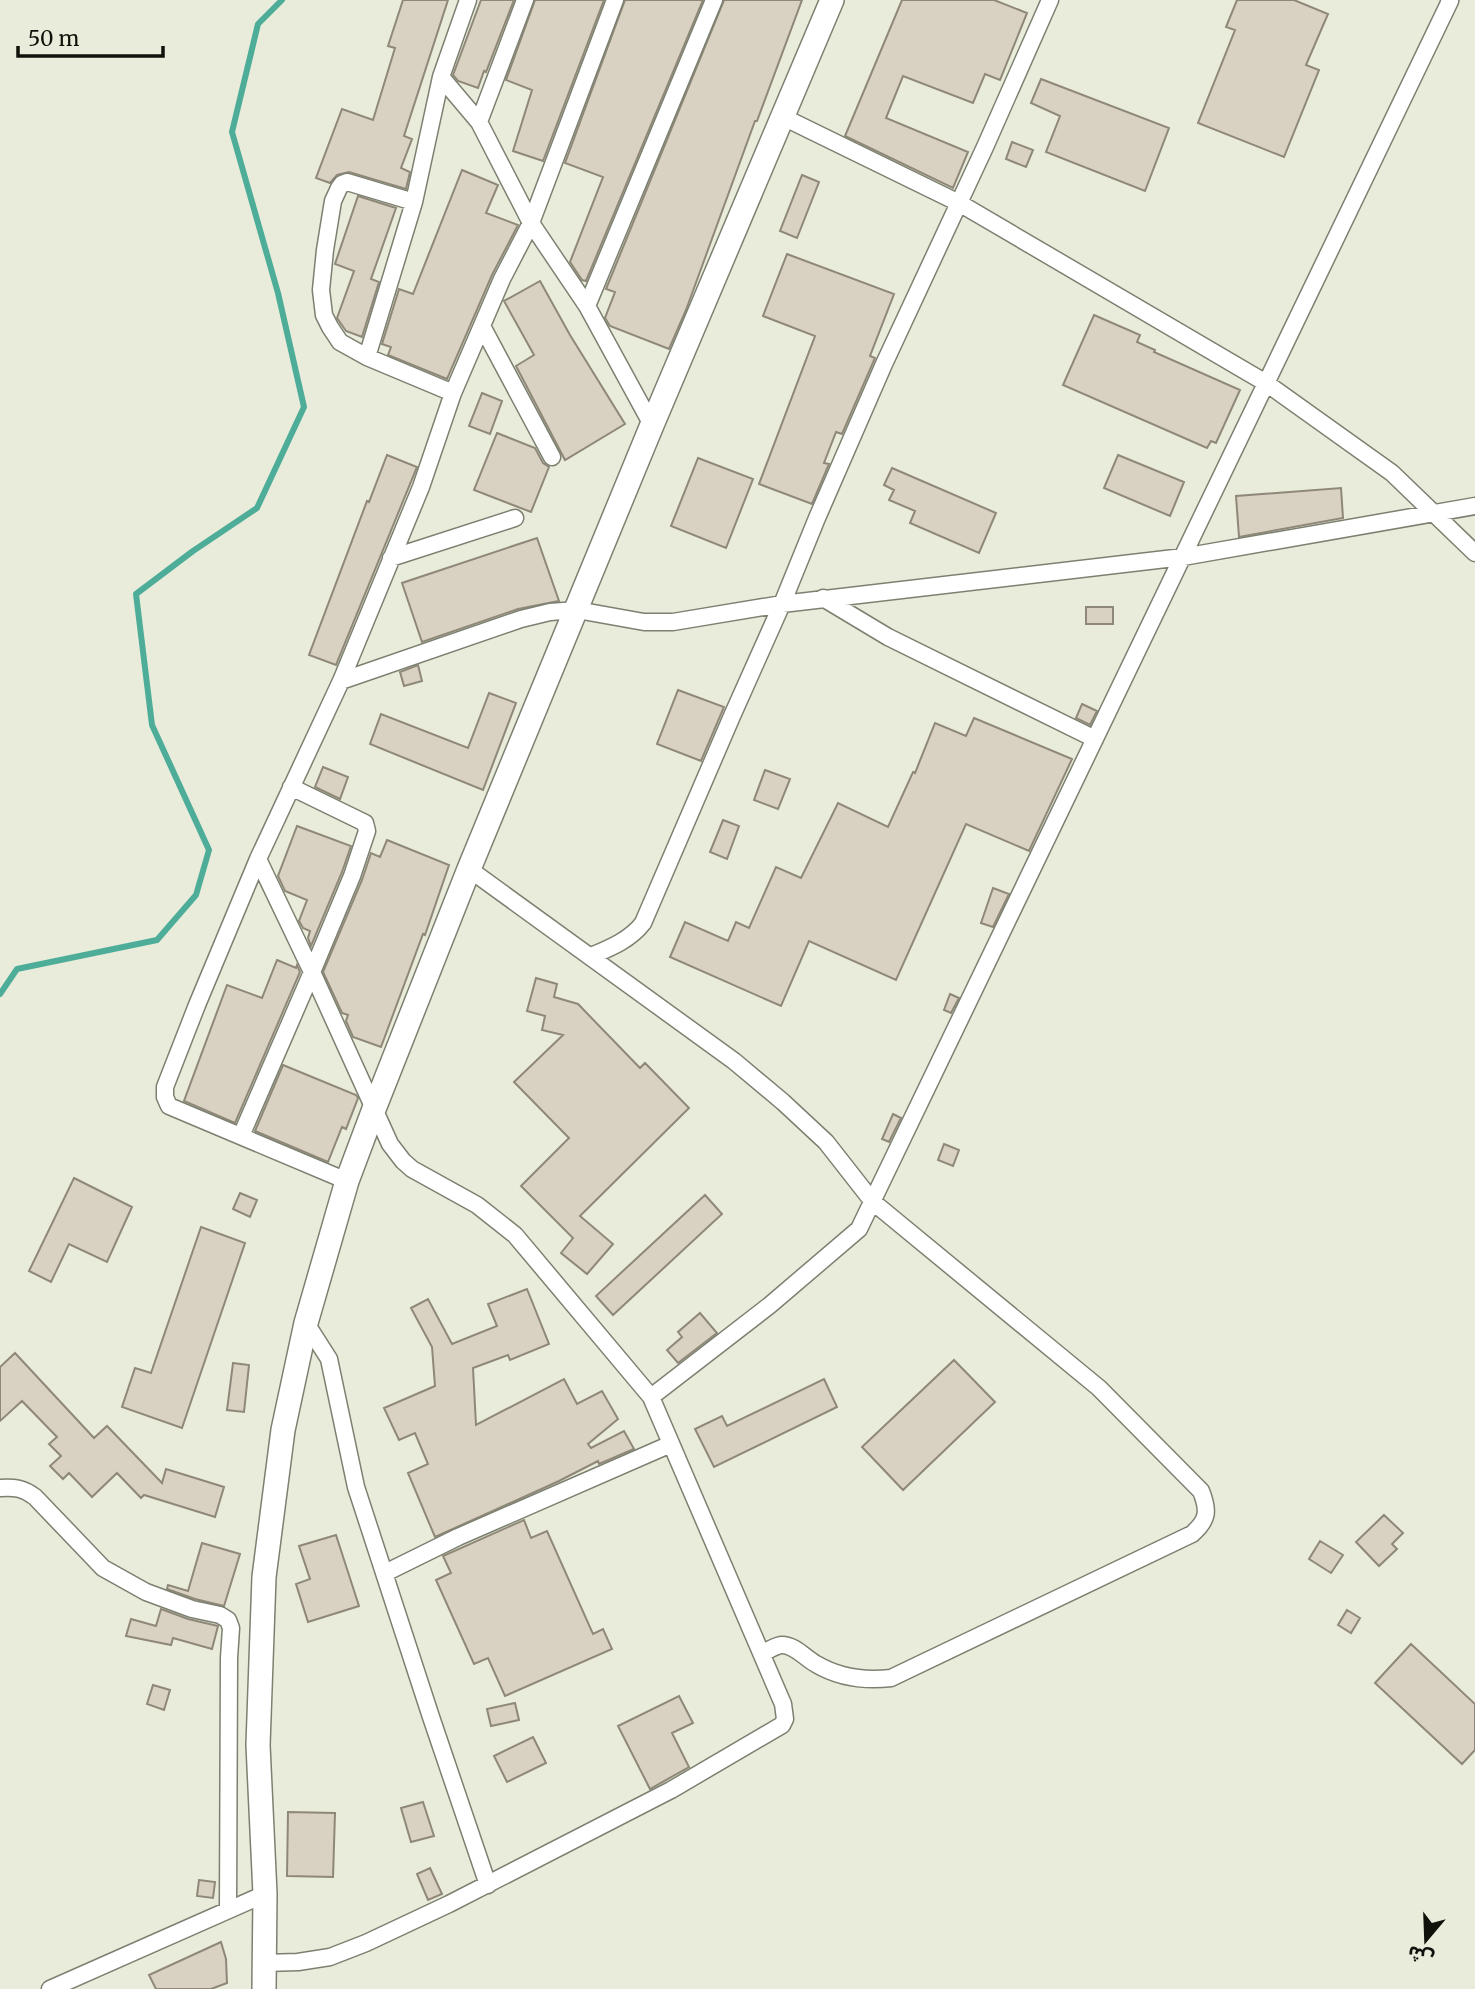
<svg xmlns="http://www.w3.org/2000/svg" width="1475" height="1989" font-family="Merriweather,'Noto Sans Arabic',serif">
  <rect width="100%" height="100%" fill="#e9ecdb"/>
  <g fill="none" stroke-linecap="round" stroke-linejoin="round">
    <path stroke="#4ead99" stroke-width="6" d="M0,994L17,969L157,940L196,895L209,850L152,725L136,594L193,551L257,508L304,407L278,293L232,132L258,24L282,0"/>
  </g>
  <path fill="#d9d2c2" stroke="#8f8879" stroke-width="2" d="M403,0H448L404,136L412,139L401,168L410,172L406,189L349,172L337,175L330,183L316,178L342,109L373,120L395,48L388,46Z
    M481,0H514L486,72L484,71L478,88L458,81L453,75Z
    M535,0H604L543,161L513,151L532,90L506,80Z
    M625,0H703L586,281L582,280L570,262L603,177L565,163Z
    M724,0H802L757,121H755L686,310L669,349L610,326L605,318L615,292L606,289Z
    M902,0H994L1027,13L1000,80L985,74L973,103L903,76L886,118L968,152L953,188L845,136Z
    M1237,0H1294L1328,14L1306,65L1319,70L1284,157L1198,123L1235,30L1226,27Z
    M1041,79L1169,128L1145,191L1046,152L1060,116L1031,103Z
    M1012,142L1033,150L1026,167L1006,159Z
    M462,170L498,185L486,213L518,225L492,275L447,379L388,355L391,347L382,344L399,289L413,294Z
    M802,175L819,182L797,238L780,231Z
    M358,196L396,208L371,279L379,282L362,337L346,331L337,318L354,271L335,264Z
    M787,254L894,294L870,356L875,358L842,434L836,432L824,463L829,464L812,504L759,484L815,336L763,316Z
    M540,281L570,335L625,424L565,460L516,366L534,355L504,301Z
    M1094,315L1140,335L1137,342L1155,350L1154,352L1240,390L1216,443L1211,441L1207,448L1063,385Z
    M482,393L502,401L490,434L469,426Z
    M497,433L535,448L543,463L549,467L531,512L474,490Z
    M387,455L417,467L336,665L309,655L367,501L369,502Z
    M1118,455L1184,482L1170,516L1104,488Z
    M698,458L753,479L726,548L671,526Z
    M892,468L996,513L979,553L910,523L915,511L889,500L894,490L884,485Z
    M1341,488L1343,518L1239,537L1236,496Z
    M537,538L559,601L518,609L422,642L402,583Z
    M1086,607H1113V624H1086Z
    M418,665L422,681L404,686L400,672Z
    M678,690L724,707L701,761L657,744Z
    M489,693L516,703L483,790L370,744L381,714L468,748Z
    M1082,704L1097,711L1090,725L1076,718Z
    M974,718L1072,759L1029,851L966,824L896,980L809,941L781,1006L670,957L685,922L728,941L736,922L749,928L776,867L801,878L838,803L888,827L913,772L915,773L935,723L966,736Z
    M323,767L348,777L340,799L315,787Z
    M765,770L790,779L778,809L754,800Z
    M723,820L739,826L727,859L710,852Z
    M297,826L351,846L342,872L311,946L308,938L310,931L303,928L299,921L307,900L285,891L278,876Z
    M387,840L449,865L425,935L423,934L381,1047L353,1037L346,1021L348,1015L342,1013L323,972L362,880L371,853L380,857Z
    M993,888L1009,894L993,927L981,923Z
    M277,960L296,968L297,965L300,972L235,1123L184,1101L227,985L262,998Z
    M536,978L557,984L554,997L578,1004L640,1068L645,1063L689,1108L580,1216L613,1244L587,1274L561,1253L573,1238L521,1186L569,1138L514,1082L563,1035L542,1030L545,1016L527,1011Z
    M950,994L959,998L951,1013L944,1010Z
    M283,1065L356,1095L358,1098L346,1129L342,1127L328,1162L255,1131Z
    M893,1114L901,1118L889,1142L882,1139Z
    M944,1144L959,1150L953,1166L938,1160Z
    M74,1178L132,1207L107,1262L69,1244L51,1282L29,1271Z
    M240,1193L257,1200L250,1217L233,1209Z
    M705,1195L722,1214L613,1315L596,1296Z
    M201,1227L245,1243L182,1428L122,1407L135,1368L151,1373Z
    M527,1289L549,1344L510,1360L508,1355L473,1368L476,1425L564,1379L577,1404L602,1391L618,1419L588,1444L591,1448L624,1431L634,1449L599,1464L598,1461L559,1481L435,1537L408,1473L428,1464L415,1433L399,1440L384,1408L435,1386L432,1347L411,1308L428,1299L452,1344L497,1326L488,1304Z
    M700,1313L717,1333L678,1363L667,1350L682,1337L678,1332Z
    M15,1353L94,1438L107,1426L162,1483L166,1469L224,1487L215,1517L144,1495L141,1498L117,1473L92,1497L69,1473L63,1479L50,1466L61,1456L49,1444L57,1437L22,1401L0,1421V1367Z
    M954,1360L995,1402L903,1490L862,1447Z
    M233,1363L249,1365L244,1412L227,1410Z
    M824,1379L837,1407L714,1467L695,1429L722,1416L727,1426Z
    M1384,1515L1403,1533L1392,1544L1397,1549L1379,1566L1356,1542Z
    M524,1520L531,1538L547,1531L593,1634L603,1629L612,1649L505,1696L488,1658L474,1664L436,1580L451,1573L443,1556Z
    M336,1535L359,1606L308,1622L296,1584L310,1579L299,1546Z
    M1320,1541L1343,1555L1331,1573L1309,1559Z
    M202,1543L240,1554L224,1606L195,1599L167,1589L168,1585L188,1591Z
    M161,1609L188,1619L218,1626L212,1649L173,1638L171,1645L126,1636L131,1619L156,1626Z
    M1347,1610L1360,1618L1351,1633L1338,1625Z
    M1411,1644L1475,1704V1750L1462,1764L1375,1683Z
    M153,1685L170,1690L164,1710L147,1704Z
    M679,1696L693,1723L672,1733L689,1767L650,1789L618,1726Z
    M515,1703L519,1720L491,1726L487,1709Z
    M533,1737L546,1763L507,1782L494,1756Z
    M423,1802L434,1836L411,1842L401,1808Z
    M288,1812L335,1813L333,1877L287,1876Z
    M430,1868L442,1894L428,1900L417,1874Z
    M199,1880L215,1882L213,1898L197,1896Z
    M221,1942L226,1959L227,1983L211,1989H156L149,1975Z"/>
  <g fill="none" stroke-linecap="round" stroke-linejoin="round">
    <defs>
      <path id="minor" d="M441,77L479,122L531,223L587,306L652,425
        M783,117L959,203L1266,383L1392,473L1475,553
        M479,122L525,0
        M414,202L347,182L342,184L339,188L333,201L325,250L321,290L324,315L330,327L340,342L367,357L453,393
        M587,306L714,0
        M482,326L552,457
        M367,357L414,202L441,77L468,0
        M391,558L515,518
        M823,598L888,637L1095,739
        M341,681L521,619L550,612L577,610L644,622H673L782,604L1183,557L1475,506
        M258,859L312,972L390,1144L403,1161L412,1169L477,1205L515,1235L651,1397L783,1704L785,1719L782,1725L671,1790L449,1904L366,1943L330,1957L298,1962L264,1963
        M469,869L734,1061L783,1102L826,1142L873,1202L1099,1388L1201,1491C1209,1511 1208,1520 1192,1534L891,1678C865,1681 838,1677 816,1664C805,1658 795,1645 782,1645C776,1645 768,1651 762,1653
        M591,956C610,948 630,940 643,923L732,716L782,604L817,518L884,364L985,147L1050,0
        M241,1136L312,972L352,876L367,831L365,823L291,787
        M347,1181L169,1106L165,1097V1087L197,1005L258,859L341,681L421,487L453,393L502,279L531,223L615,0
        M306,1323L329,1359L356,1487L431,1717L488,1885
        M651,1397L770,1305L859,1229L1450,1L1449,0
        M0,1488C15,1487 23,1488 35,1497L103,1568L146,1592L192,1609L220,1615L228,1620L231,1628L229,1658L228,1910
        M385,1573L458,1537L671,1444
        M50,1989L265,1894"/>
      <path id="secondary" d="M264,1989L265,1894L258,1745L264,1577L283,1430L306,1323L347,1181L374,1109L469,869L652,425L832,0"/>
    </defs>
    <use href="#minor" stroke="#7c8070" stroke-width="19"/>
    <use href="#secondary" stroke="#7c8070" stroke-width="26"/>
    <use href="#minor" stroke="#fff" stroke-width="16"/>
    <use href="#secondary" stroke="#fff" stroke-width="23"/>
  </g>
  <g transform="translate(1426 1940) rotate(199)" stroke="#e9ecdb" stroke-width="5" paint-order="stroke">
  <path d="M0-5L12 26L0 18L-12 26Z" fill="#10110b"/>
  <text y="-10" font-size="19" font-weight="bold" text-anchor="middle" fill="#10110b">ش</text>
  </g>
  <path d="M18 46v10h145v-10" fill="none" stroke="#10110b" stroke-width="3.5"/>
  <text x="28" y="46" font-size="21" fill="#10110b" stroke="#e9ecdb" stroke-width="5" paint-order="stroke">50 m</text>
</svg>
